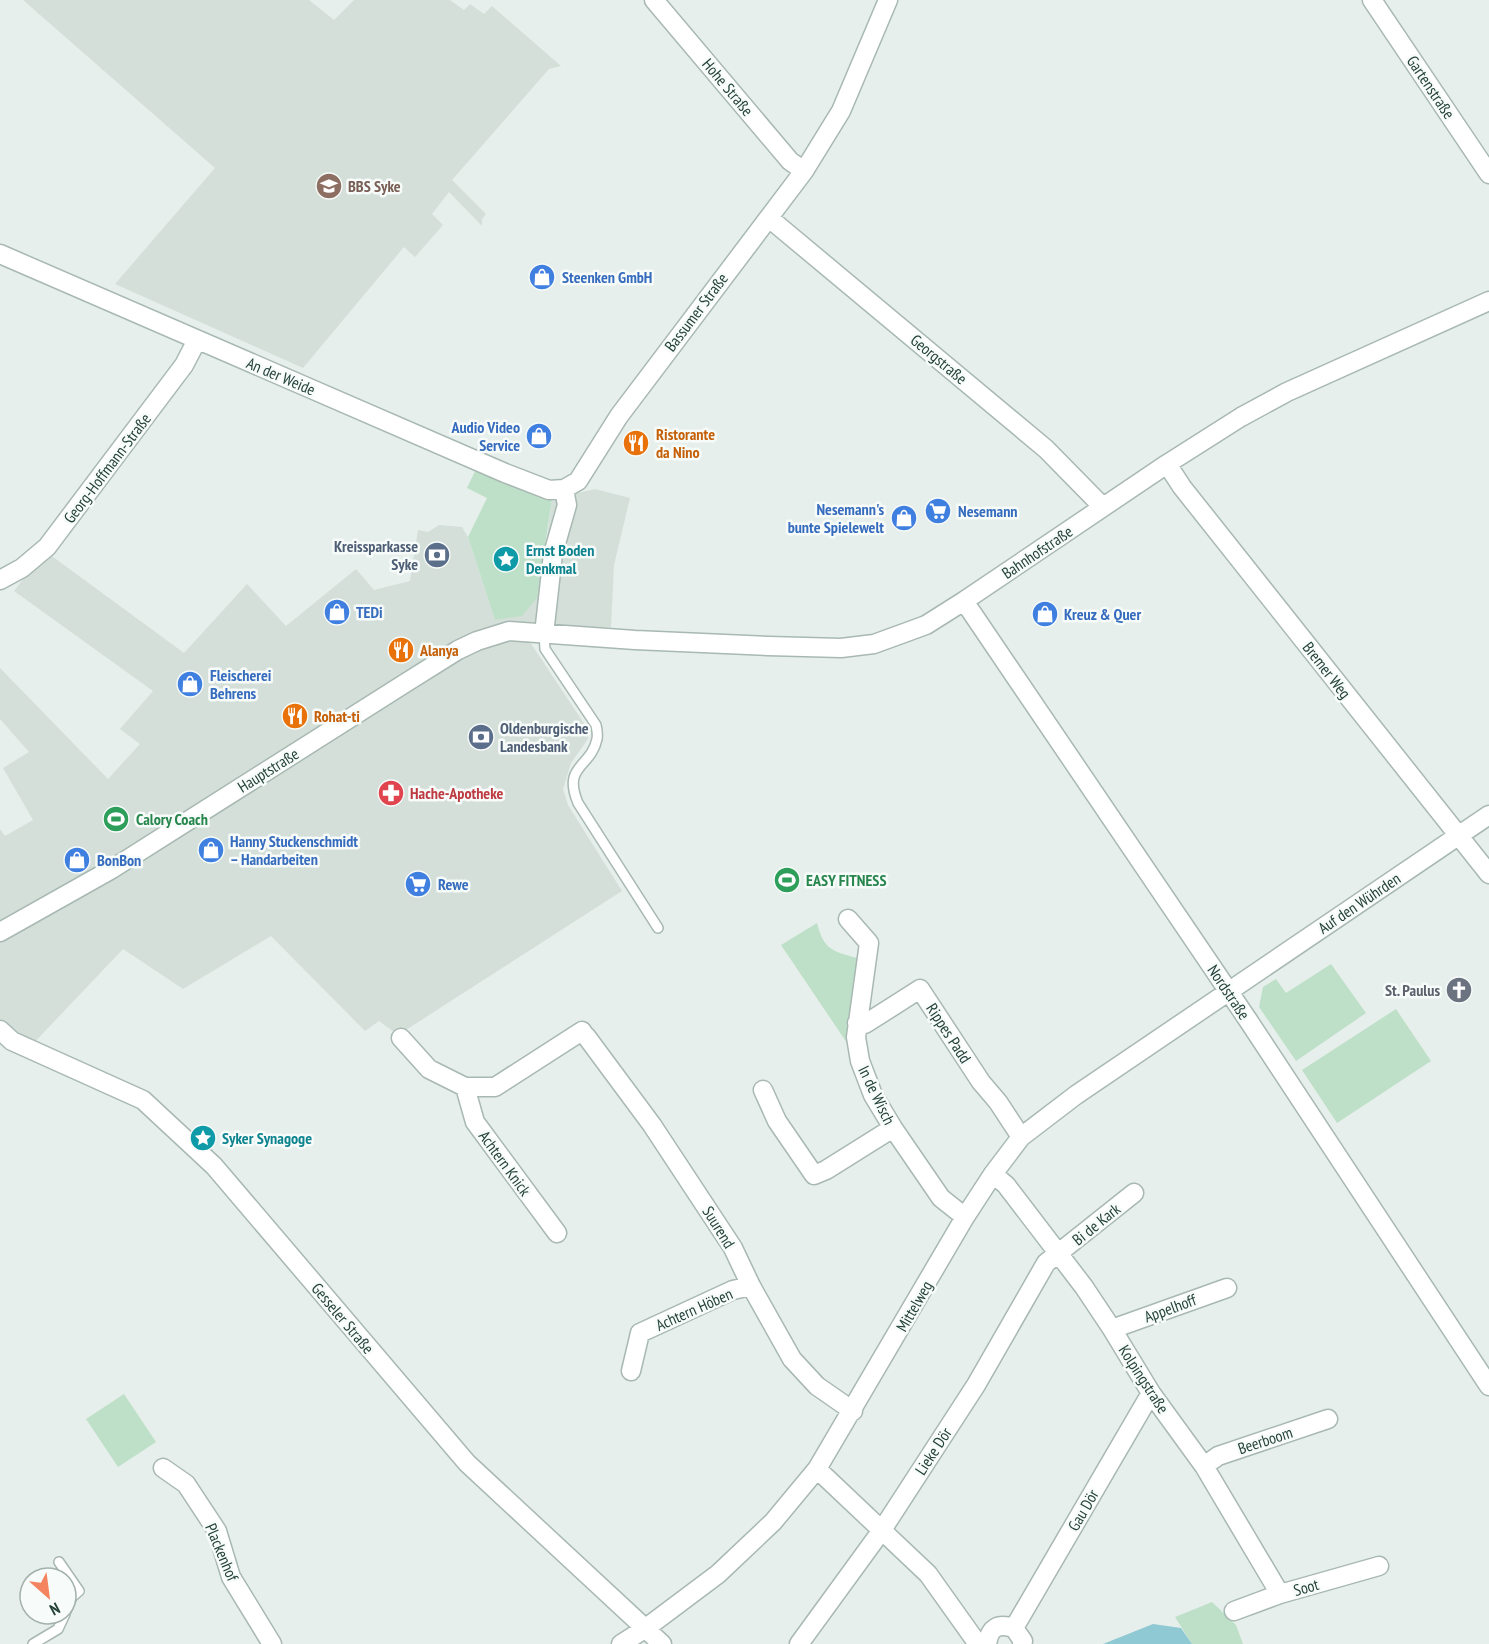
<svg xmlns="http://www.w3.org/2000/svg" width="1489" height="1644" font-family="'PT Sans Narrow',sans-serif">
  <rect width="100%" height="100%" fill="#e6efeb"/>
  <path fill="#d4dfda" d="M23,0H309L334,20L354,0H450L464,10L470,4L484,14L492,6L561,66L549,69L452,180L486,214L482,219V226L449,192L432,214L443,225L415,257L404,247L303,368L115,284L215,168Z
    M595,489L630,498L614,565L611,627L522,630L587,728L588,739L571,763L563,789L568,805L622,891L398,1035L379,1021L365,1031L271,936L183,989L123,949L29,1048L0,1029V829L5,836L33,820L3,768L29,752L0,719V668L108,779L140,744L120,729L153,691L14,591L45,551L184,653L247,584L286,626L356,569L374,590L410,581L418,530L428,532L439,525L462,527L468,537L495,620L545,553L552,499Z"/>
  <path fill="#bfe0c8" d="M477,467L552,499L537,598L522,616L495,620L468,537L487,498L467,488Z
    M817,923C824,950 832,951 857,958L847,1043L781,945Z
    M1331,964L1366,1013L1296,1061L1259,1007L1263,987L1276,979L1286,993Z
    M1396,1009L1431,1061L1337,1123L1302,1070Z
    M124,1394L156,1442L118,1467L86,1419Z
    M1212,1602L1236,1625L1243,1644H1192L1175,1617Z"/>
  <path fill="#8ec9d4" d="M1153,1624L1181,1628L1192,1644H1103Z"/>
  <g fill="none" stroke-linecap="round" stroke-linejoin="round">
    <defs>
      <path id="service" d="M544,634L545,649L596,725C597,730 598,734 597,739C591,768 562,765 578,803L658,928
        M59,1562L79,1591L72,1597L66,1611
        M33,1644L58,1629L65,1614"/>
      <path id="minor" d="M654,0L790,161L804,171
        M1372,0L1489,174
        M769,218L1046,449L1103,507
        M0,254L505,473L549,490L564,489L578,481L619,416L804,171L841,111L888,0
        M1167,464L1182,487L1489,874
        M0,580L22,568L47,547L184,365L197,340
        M964,601L1248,1020L1489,1386
        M544,634L553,554L567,505L564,489
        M848,919L869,943L856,1037L860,1061L873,1095L893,1128L941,1198L965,1217
        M0,932L112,869L407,682L458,650L477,641L509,631L635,640L768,646L841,648L874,644L926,625L964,601L1167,464L1241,417L1287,392L1489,301
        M857,1023L865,1024L920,989L981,1082L998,1102L1021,1137
        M0,1030L12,1041L143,1100L214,1166L467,1463L662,1644
        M586,1036L652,1125L733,1248L751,1286L792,1359L817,1386L853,1411
        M401,1038L429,1069L465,1087
        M763,1090L777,1121L814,1175L826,1170L893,1128
        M993,1174L1006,1185L1084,1287L1112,1329L1151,1393L1204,1466L1280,1594
        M557,1233L475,1122L465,1087H495L582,1031
        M1112,1329L1227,1288
        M631,1371L640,1333L733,1290L751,1286
        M1204,1466L1218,1456L1328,1419
        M163,1468L186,1484L217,1531L231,1577L272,1644
        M817,1469L928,1574L975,1640L984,1644
        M1234,1611L1280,1594L1379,1566
        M1014,1628L1151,1393
        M621,1644L646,1628L718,1574L773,1522L817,1469L965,1217L993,1174L1021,1137L1076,1095L1489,815
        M799,1644L882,1530L976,1385L1046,1263L1134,1193
        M987,1644C990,1627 998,1623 1014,1628L1023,1641L1022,1644"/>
    </defs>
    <use href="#service" stroke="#a8b8b2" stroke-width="12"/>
    <use href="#minor" stroke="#a8b8b2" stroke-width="21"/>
    <use href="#service" stroke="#fff" stroke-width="9"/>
    <use href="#minor" stroke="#fff" stroke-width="18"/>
  </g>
  <defs>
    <symbol id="school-disc" viewBox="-11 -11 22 22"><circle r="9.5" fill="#8d6e63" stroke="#f7fbf9"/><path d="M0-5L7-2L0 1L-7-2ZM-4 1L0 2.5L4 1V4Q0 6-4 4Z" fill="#fff"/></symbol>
    <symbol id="shop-disc" viewBox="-11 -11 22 22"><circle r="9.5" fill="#3f7fe0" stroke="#f7fbf9"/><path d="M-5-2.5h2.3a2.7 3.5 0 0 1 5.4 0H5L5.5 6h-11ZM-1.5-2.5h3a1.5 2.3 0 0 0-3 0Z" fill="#fff"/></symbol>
    <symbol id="restaurant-disc" viewBox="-11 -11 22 22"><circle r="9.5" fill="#e8710a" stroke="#f7fbf9"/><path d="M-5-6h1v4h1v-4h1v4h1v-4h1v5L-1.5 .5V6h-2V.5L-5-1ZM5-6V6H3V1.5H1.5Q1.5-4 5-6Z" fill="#fff"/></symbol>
    <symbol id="supermarket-disc" viewBox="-11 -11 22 22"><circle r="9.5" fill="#3f7fe0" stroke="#f7fbf9"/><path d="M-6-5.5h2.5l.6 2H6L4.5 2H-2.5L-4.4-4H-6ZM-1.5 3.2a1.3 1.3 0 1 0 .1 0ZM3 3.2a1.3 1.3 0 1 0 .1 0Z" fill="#fff"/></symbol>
    <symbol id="bank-disc" viewBox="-11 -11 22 22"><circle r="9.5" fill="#5c6f8a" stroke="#f7fbf9"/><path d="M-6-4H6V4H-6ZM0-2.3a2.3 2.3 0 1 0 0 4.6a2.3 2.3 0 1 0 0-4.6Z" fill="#fff"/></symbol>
    <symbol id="sight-disc" viewBox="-11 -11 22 22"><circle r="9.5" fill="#0f9aa8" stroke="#f7fbf9"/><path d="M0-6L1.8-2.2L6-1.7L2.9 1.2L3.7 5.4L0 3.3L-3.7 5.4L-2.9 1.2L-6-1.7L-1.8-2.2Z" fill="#fff"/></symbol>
    <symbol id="pharmacy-disc" viewBox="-11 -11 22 22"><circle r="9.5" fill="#e0444e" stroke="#f7fbf9"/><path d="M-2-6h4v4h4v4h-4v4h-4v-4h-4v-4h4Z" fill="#fff"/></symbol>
    <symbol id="stadium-disc" viewBox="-11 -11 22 22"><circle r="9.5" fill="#2e9e5b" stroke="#f7fbf9"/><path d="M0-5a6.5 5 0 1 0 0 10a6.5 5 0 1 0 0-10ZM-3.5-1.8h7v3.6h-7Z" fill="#fff"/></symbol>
    <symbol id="church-disc" viewBox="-11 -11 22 22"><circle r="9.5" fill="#6b7280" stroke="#f7fbf9"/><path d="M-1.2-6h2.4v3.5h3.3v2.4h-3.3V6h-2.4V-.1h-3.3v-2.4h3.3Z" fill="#fff"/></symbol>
  </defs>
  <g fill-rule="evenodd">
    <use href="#school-disc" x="314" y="171" width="30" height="30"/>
    <use href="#shop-disc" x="527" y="262" width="30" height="30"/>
    <use href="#shop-disc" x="524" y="421" width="30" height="30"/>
    <use href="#restaurant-disc" x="621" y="428" width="30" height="30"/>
    <use href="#supermarket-disc" x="923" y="496" width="30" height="30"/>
    <use href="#shop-disc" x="889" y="503" width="30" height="30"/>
    <use href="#bank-disc" x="422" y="540" width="30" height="30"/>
    <use href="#sight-disc" x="491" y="544" width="30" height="30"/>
    <use href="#shop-disc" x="322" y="597" width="30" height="30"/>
    <use href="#shop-disc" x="1030" y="599" width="30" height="30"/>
    <use href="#restaurant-disc" x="386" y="635" width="30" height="30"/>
    <use href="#shop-disc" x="175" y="669" width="30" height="30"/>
    <use href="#restaurant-disc" x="280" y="701" width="30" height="30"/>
    <use href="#bank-disc" x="466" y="722" width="30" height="30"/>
    <use href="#pharmacy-disc" x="376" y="778" width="30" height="30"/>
    <use href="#stadium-disc" x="101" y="804" width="30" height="30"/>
    <use href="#shop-disc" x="196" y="835" width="30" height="30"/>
    <use href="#shop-disc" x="62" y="845" width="30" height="30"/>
    <use href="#stadium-disc" x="772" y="865" width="30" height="30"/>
    <use href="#supermarket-disc" x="403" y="869" width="30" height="30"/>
    <use href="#church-disc" x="1444" y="975" width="30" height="30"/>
    <use href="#sight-disc" x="188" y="1123" width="30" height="30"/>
  </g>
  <g text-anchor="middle" stroke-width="5" stroke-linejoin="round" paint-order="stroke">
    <g font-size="16" fill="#24423a" stroke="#f7fbf9">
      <text transform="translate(728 87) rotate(50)" y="6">Hohe Straße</text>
      <text transform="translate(1431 87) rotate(56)" y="6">Gartenstraße</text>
      <text transform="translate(696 312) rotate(-53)" y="6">Bassumer Straße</text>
      <text transform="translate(939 359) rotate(40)" y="6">Georgstraße</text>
      <text transform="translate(281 376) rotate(23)" y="6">An der Weide</text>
      <text transform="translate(107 468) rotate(-53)" y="6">Georg-Hoffmann-Straße</text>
      <text transform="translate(1037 552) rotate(-34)" y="6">Bahnhofstraße</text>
      <text transform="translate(1327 670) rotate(52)" y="6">Bremer Weg</text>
      <text transform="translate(268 770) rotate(-32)" y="6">Hauptstraße</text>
      <text transform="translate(1359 903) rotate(-34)" y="6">Auf den Wührden</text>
      <text transform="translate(1229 992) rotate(56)" y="6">Nordstraße</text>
      <text transform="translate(949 1033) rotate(57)" y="6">Rippes Padd</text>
      <text transform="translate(877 1095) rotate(64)" y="6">In de Wisch</text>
      <text transform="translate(505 1163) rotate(54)" y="6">Achtern Knick</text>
      <text transform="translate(1096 1224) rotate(-39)" y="6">Bi de Kark</text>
      <text transform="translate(719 1227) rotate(58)" y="6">Suurend</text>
      <text transform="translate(914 1306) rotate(-60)" y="6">Mittelweg</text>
      <text transform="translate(1170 1308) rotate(-20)" y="6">Appelhoff</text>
      <text transform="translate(694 1309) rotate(-24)" y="6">Achtern Höben</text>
      <text transform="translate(343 1318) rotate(50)" y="6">Gesseler Straße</text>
      <text transform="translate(1144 1379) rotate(57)" y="6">Kolpingstraße</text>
      <text transform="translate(1265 1440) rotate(-18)" y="6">Beerboom</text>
      <text transform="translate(933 1451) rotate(-57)" y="6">Lieke Dör</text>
      <text transform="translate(1083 1510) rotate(-60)" y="6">Gau Dör</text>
      <text transform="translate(222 1552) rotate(67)" y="6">Plackenhof</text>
      <text transform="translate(1306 1587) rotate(-16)" y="6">Soot</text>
    </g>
    <g font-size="16" font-weight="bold" fill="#785e54" stroke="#f7fbf9" text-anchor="start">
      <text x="348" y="192">BBS Syke</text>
    </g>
    <g font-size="16" font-weight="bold" fill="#366cbe" stroke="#f7fbf9" text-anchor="start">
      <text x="562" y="283">Steenken GmbH</text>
      <text x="520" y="433" text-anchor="end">Audio Video<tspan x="520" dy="18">Service</tspan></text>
      <text x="884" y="515" text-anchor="end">Nesemann's<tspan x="884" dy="18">bunte Spielewelt</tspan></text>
      <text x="958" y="517">Nesemann</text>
      <text x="356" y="618">TEDi</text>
      <text x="1064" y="620">Kreuz &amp; Quer</text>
      <text x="210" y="681">Fleischerei<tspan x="210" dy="18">Behrens</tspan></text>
      <text x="230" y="847">Hanny Stuckenschmidt<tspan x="230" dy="18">– Handarbeiten</tspan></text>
      <text x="97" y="866">BonBon</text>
      <text x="438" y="890">Rewe</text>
    </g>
    <g font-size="16" font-weight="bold" fill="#c56008" stroke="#f7fbf9" text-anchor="start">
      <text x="656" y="440">Ristorante<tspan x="656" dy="18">da Nino</tspan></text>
      <text x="420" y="656">Alanya</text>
      <text x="314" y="722">Rohat-ti</text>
    </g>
    <g font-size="16" font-weight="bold" fill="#4e5e75" stroke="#f7fbf9" text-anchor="end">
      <text x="418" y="552">Kreissparkasse<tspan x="418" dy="18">Syke</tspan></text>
      <text x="500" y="734" text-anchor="start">Oldenburgische<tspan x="500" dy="18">Landesbank</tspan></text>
    </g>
    <g font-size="16" font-weight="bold" fill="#0d838f" stroke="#f7fbf9" text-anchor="start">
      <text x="526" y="556">Ernst Boden<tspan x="526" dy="18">Denkmal</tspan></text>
      <text x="222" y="1144">Syker Synagoge</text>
    </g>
    <g font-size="16" font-weight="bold" fill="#be3a42" stroke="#f7fbf9" text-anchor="start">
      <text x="410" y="799">Hache-Apotheke</text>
    </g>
    <g font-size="16" font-weight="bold" fill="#27864d" stroke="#f7fbf9" text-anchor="start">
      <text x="136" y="825">Calory Coach</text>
      <text x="806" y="886">EASY FITNESS</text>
    </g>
    <g font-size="16" font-weight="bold" fill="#5b616d" stroke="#f7fbf9" text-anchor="end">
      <text x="1440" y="996">St. Paulus</text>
    </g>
  </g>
  <g transform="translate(48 1596) rotate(152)"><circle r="28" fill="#f7fbf9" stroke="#a3b1ad" stroke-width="1.5"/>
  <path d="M0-4.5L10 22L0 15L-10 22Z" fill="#f4845f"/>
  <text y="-9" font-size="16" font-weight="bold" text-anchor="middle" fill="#24423a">N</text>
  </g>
</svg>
